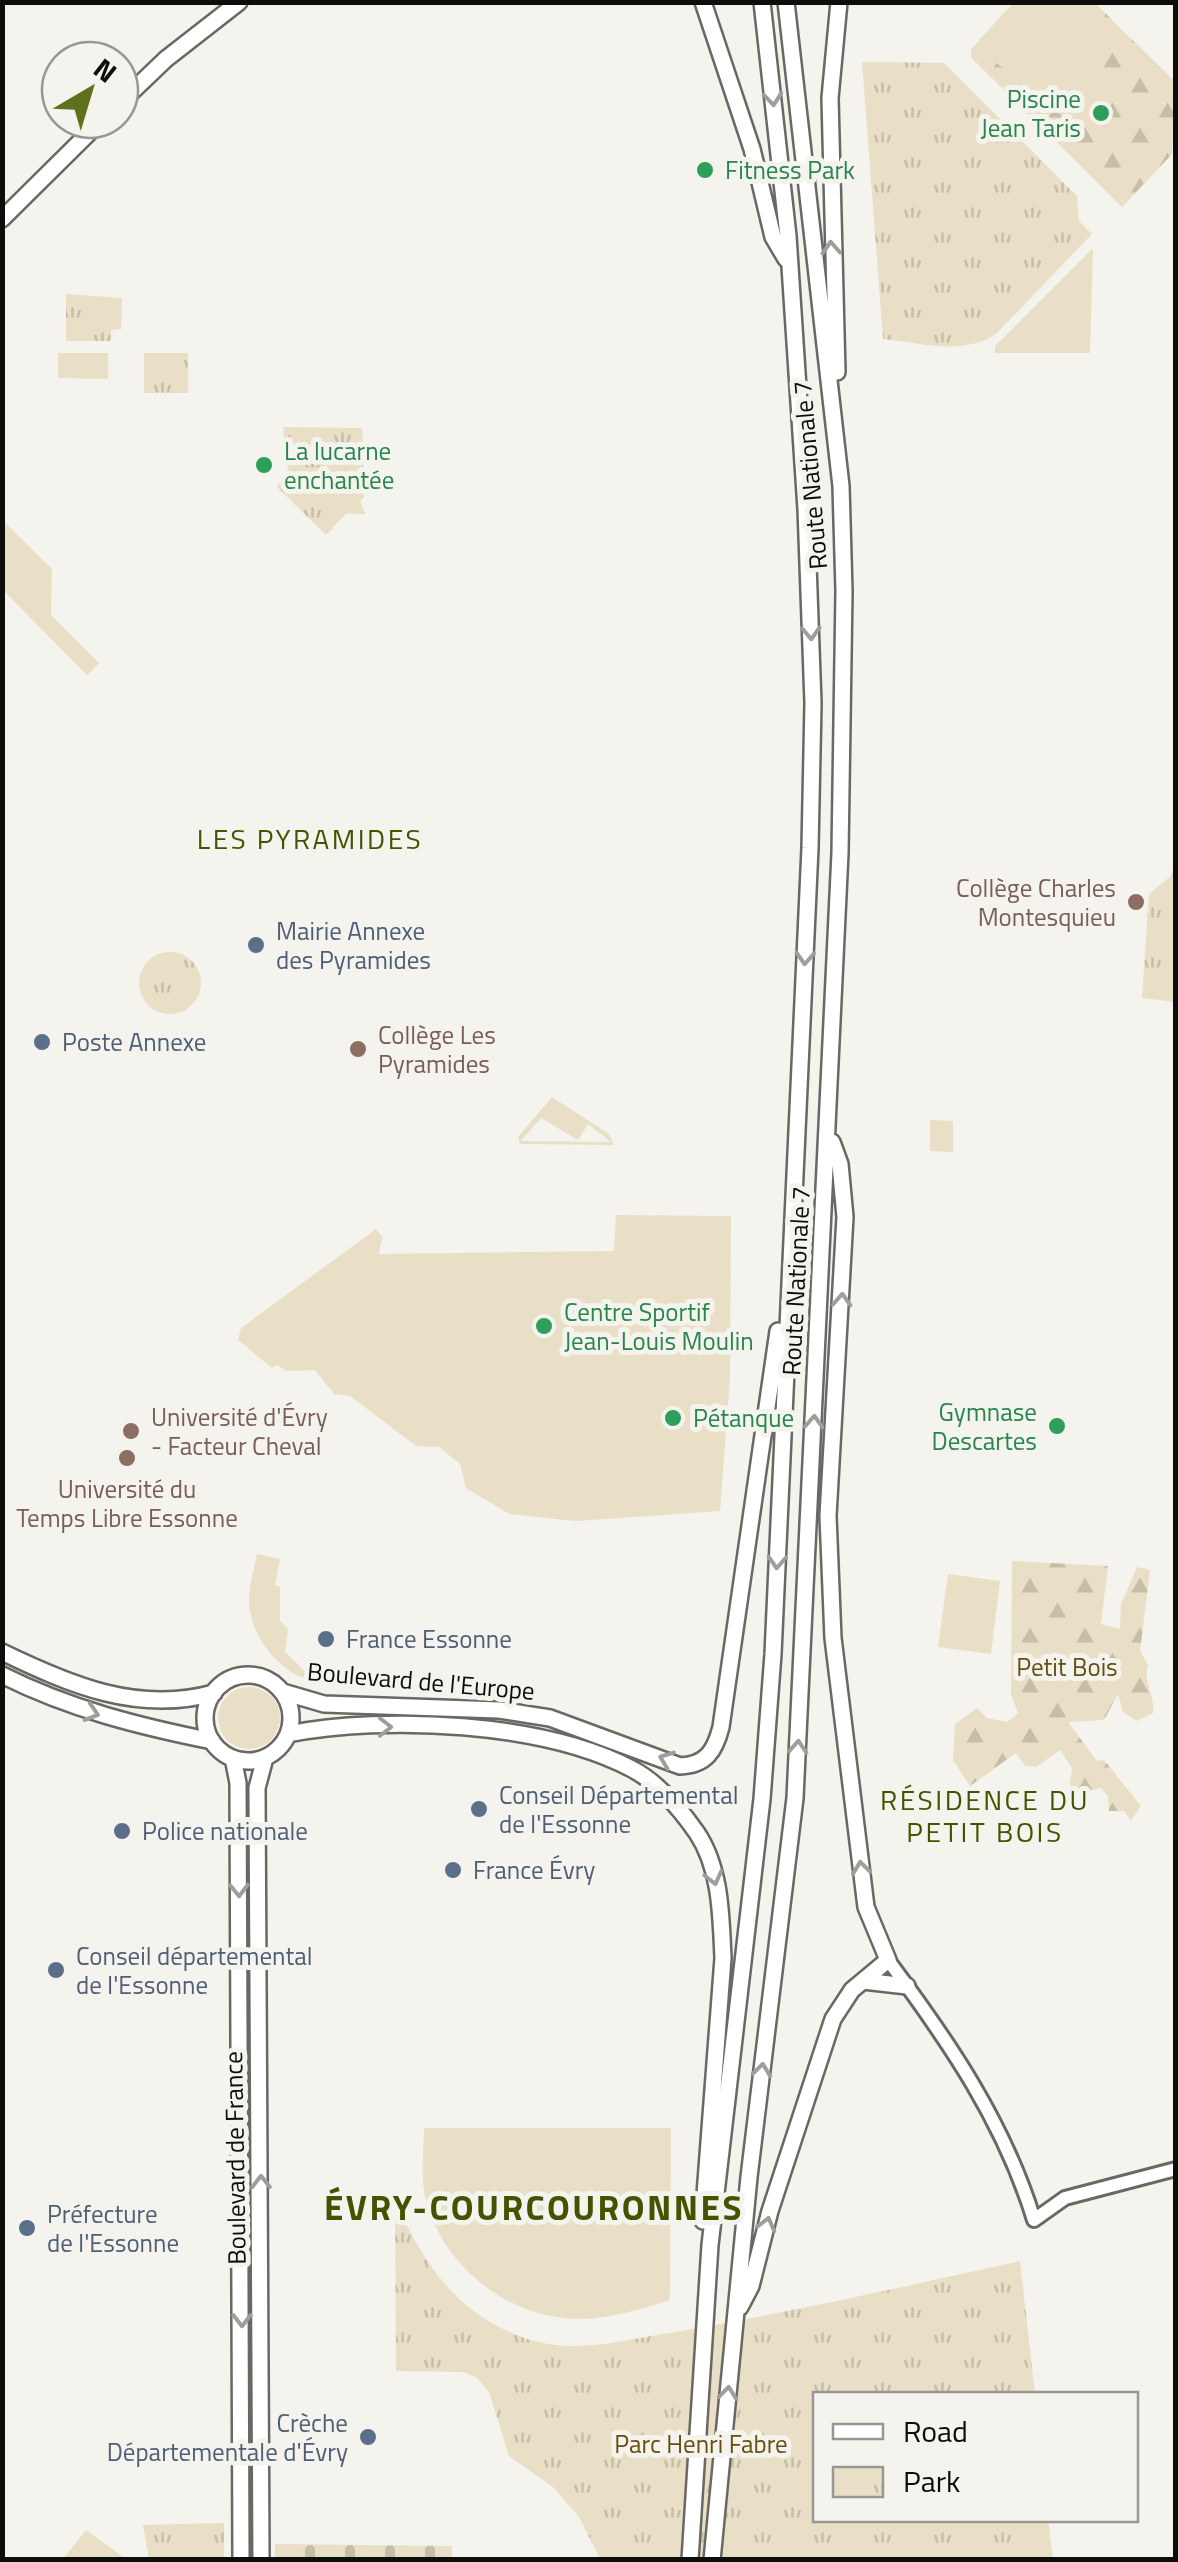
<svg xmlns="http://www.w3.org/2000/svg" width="1178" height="2562" font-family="'Titillium Web',sans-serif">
  <defs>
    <pattern id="forest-firs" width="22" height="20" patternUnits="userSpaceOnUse" patternTransform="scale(2.5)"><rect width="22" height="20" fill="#e9dfc6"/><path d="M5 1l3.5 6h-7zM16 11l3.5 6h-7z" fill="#c7bea9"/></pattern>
    <pattern id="cemetery-stones" width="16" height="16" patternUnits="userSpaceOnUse" patternTransform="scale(2.5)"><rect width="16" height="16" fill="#e9dfc6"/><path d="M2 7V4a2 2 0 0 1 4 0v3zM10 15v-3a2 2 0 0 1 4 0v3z" fill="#c7bea9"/></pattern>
    <pattern id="park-tufts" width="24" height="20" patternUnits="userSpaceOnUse" patternTransform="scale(2.5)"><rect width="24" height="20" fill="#e9dfc6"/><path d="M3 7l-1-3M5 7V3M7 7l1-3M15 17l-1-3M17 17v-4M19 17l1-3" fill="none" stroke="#c7bea9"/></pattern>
  </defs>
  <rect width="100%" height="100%" fill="#f5f3ed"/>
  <path fill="#e9dfc6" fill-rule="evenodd" d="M1013,3H1095L1174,81L1172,154L1122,207L971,57V49Z
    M1093,248L1090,353H995V346Z
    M58,353H108V379L58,378Z
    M2,520L52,569L51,615L99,663L87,675L3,590Z
    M552,1097L609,1134L614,1145L520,1144L518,1137ZM541,1118L578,1140L588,1124L611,1142L521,1141Z
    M930,1120L953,1121V1152L930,1151Z
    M616,1215L731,1216L730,1378L720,1511L576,1521L509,1514L466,1488L460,1464L439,1447L416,1446L350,1396L334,1394L315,1370L286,1371L277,1365L272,1368L238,1340L241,1328L376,1229L382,1237L379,1254L614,1251Z
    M257,1554L280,1559L275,1585L280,1587V1621L288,1629L285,1652L316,1682C281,1675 250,1638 249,1601C249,1586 254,1569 257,1554Z
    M948,1574L1000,1581L991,1654L938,1647Z
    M218 1718a31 31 0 1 1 62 0a31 31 0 1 1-62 0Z
    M424,2128H671L670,2300C635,2311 601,2322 564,2318C498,2312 435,2256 424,2190C421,2170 424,2148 424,2128Z
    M86,2530L126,2559H63Z"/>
  <path fill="url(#forest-firs)" d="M1105,13L1174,81L1172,154L1122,207L971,57L974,45L1076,127L1101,101Z
    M1012,1561L1108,1566L1101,1624L1120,1629L1121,1604L1137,1567L1150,1570L1140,1651L1148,1665C1143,1683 1155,1695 1153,1713L1137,1721L1123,1712L1118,1694L1104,1720L1068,1722L1097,1761L1104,1760L1141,1806L1131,1821L1124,1811H1109L1108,1796L1101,1788L1077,1793L1070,1785L1072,1768L1060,1750L1036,1767L1025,1766L1016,1753L970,1786L953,1760L955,1724L977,1708L987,1718L1007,1722L1018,1713L1011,1695Z"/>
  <path fill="url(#cemetery-stones)" d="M275,2544L452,2546V2559H275Z"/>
  <path fill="url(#park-tufts)" d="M862,62L944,63L1077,196L1079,221L1092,234L996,334C963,356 921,343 883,339Z
    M66,294L122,298L121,329L111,330V341H66Z
    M144,353H188V393H144Z
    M283,427L362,428L365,488L360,491L365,496L360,501L365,514H346L326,535L277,487L288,470Z
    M1175,862V1002L1142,998L1149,894L1171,876Z
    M139 983a31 31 0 1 1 62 0a31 31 0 1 1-62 0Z
    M395,2200C422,2261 454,2311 519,2336C569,2356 618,2341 669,2333C787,2313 903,2287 1020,2261L1035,2394H816V2520H1048L1053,2559H600L579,2517L553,2487L509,2456L489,2392L477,2378L464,2372L396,2371Z
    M224,2523V2559H149L143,2525Z"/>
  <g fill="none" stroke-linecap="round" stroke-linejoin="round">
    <defs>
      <path id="minor" d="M888,1960C949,2042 1004,2122 1034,2220L1065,2198L1176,2169"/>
      <path id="major" d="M703,2L752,149L773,237L786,259
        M120,103L166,59L239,2
        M2,219L102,120
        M837,372L830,98L839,2
        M2,1652C70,1685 138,1714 214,1693
        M2,1675C70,1709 138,1726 212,1741
        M205 1718a43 43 0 1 1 86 0a43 43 0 1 1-86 0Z
        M283,1692L324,1704L499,1710L550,1718L680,1766C706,1765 715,1751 721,1727L778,1331
        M288,1734C386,1715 543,1722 632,1769C657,1782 681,1810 697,1833C721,1869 721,1916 723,1958L703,2221
        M233,1758L238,1783L241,2560
        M863,1981L907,1986
        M740,2307L751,2286L770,2211L833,2019L852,1990L888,1960L866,1907L833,1638L828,1516L845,1217L840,1164L832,1142
        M261,2560L257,1788L265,1758
        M690,2560L710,2245L762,1799L773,1654L810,848L813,703L806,509L788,236L762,2
        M712,2560L749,2177L795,1798L840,853L844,591L841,486L786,2"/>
    </defs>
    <use href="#minor" stroke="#6a6863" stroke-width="18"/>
    <use href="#major" stroke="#6a6863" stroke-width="20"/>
    <use href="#minor" stroke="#fff" stroke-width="12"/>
    <use href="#major" stroke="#fff" stroke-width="15"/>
  </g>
  <defs><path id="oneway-chevron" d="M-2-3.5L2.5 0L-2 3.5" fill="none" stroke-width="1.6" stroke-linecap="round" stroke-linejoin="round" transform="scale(2.5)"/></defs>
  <g stroke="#9e9e9d">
    <use href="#oneway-chevron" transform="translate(773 99) rotate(84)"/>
    <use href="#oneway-chevron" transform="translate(831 248) rotate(-93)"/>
    <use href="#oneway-chevron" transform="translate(811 633) rotate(88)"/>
    <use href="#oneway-chevron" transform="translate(805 958) rotate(93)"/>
    <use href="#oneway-chevron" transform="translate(842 1300) rotate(-87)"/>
    <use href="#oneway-chevron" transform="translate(814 1422) rotate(-87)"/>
    <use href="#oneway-chevron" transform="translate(777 1562) rotate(93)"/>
    <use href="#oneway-chevron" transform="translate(92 1713) rotate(17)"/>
    <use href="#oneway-chevron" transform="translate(385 1727)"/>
    <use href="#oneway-chevron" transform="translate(798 1747) rotate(-86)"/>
    <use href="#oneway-chevron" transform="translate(666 1759) rotate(-159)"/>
    <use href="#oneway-chevron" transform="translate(861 1868) rotate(-97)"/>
    <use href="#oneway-chevron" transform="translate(714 1878) rotate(76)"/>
    <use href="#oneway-chevron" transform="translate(239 1890) rotate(89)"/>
    <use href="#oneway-chevron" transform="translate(762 2070) rotate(-83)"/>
    <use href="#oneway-chevron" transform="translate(261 2182) rotate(-90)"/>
    <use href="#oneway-chevron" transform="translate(767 2224) rotate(-75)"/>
    <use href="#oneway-chevron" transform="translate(242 2320) rotate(90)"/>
    <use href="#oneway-chevron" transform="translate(728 2393) rotate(-84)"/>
  </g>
  <g fill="#2e9e5b" stroke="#f5f3ed" stroke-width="4">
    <circle cx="1101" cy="113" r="10"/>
    <circle cx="705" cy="170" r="10"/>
    <circle cx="264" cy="465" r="10"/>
    <circle cx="544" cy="1326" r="10"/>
    <circle cx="673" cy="1418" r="10"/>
    <circle cx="1057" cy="1426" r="10"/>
  </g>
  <g fill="#8d6e63" stroke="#f5f3ed" stroke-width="4">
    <circle cx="1136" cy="902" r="10"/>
    <circle cx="358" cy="1049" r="10"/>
    <circle cx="131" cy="1431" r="10"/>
    <circle cx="127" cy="1458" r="10"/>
  </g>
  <g fill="#5c6f8a" stroke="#f5f3ed" stroke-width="4">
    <circle cx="256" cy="945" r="10"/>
    <circle cx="42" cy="1042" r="10"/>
    <circle cx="326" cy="1639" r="10"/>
    <circle cx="479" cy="1809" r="10"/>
    <circle cx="122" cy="1831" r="10"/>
    <circle cx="453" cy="1870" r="10"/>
    <circle cx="56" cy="1970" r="10"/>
    <circle cx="27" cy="2228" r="10"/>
    <circle cx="368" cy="2437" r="10"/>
  </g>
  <g text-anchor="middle" stroke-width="10" stroke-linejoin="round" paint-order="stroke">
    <g font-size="25" fill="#27864d" stroke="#f5f3ed" text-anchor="start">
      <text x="1081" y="108" text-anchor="end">Piscine<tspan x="1081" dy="29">Jean Taris</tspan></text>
      <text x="725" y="179">Fitness Park</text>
      <text x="284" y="460">La lucarne<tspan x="284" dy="29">enchantée</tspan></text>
      <text x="564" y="1321">Centre Sportif<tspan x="564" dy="29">Jean-Louis Moulin</tspan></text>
      <text x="1037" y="1421" text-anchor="end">Gymnase<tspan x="1037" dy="29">Descartes</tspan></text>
      <text x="693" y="1427">Pétanque</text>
    </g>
    <g font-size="25" fill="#0d0d0b" stroke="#f5f3ed">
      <text transform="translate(810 475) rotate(-95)" y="9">Route Nationale 7</text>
      <text transform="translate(796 1281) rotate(-87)" y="9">Route Nationale 7</text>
      <text transform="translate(421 1681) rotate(5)" y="9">Boulevard de l'Europe</text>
      <text transform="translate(235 2158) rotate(-91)" y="9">Boulevard de France</text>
    </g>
    <g font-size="25" fill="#785e54" stroke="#f5f3ed" text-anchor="start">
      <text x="1116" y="897" text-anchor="end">Collège Charles<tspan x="1116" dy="29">Montesquieu</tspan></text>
      <text x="378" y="1044">Collège Les<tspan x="378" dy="29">Pyramides</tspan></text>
      <text x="151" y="1426">Université d'Évry<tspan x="151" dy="29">- Facteur Cheval</tspan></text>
      <text x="127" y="1498" text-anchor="middle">Université du<tspan x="127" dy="29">Temps Libre Essonne</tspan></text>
    </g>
    <g font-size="25" fill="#4e5e75" stroke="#f5f3ed" text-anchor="start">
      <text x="276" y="940">Mairie Annexe<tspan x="276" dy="29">des Pyramides</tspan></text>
      <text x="62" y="1051">Poste Annexe</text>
      <text x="346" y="1648">France Essonne</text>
      <text x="499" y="1804">Conseil Départemental<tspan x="499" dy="29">de l'Essonne</tspan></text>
      <text x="142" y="1840">Police nationale</text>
      <text x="473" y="1879">France Évry</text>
      <text x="76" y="1965">Conseil départemental<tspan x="76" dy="29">de l'Essonne</tspan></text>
      <text x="47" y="2223">Préfecture<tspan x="47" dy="29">de l'Essonne</tspan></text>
      <text x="348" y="2432" text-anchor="end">Crèche<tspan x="348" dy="29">Départementale d'Évry</tspan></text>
    </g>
    <g font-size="25" fill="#654e0f" stroke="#f5f3ed">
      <text x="1067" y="1676">Petit Bois</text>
      <text x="701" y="2453">Parc Henri Fabre</text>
    </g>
    <g font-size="28" letter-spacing="2.5" fill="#445300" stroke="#f5f3ed">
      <text x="310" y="849">LES PYRAMIDES</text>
      <text x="985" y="1810">RÉSIDENCE DU<tspan x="985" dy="32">PETIT BOIS</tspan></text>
    </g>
    <g font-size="35" font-weight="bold" letter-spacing="2.5" fill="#445300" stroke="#f5f3ed">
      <text x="534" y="2220">ÉVRY-COURCOURONNES</text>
    </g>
  </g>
  <rect width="1178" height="2562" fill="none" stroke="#0d0d0b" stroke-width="10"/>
  <rect x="813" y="2392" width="325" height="130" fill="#f5f3ed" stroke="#989793" stroke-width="2.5"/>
  <rect x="833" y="2424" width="50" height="15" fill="#ffffff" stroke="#989793" stroke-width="2.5"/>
  <text x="903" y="2442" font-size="30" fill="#0d0d0b">Road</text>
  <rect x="833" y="2467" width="50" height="30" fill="url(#park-tufts)" stroke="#989793" stroke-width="2.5"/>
  <text x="903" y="2492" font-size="30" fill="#0d0d0b">Park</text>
  <g transform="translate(90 90) rotate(38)"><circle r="48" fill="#f5f3ed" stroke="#989793" stroke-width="2.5"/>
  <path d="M0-8L18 38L0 25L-18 38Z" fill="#60711e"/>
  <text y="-15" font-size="28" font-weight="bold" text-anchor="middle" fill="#0d0d0b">N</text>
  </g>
</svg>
